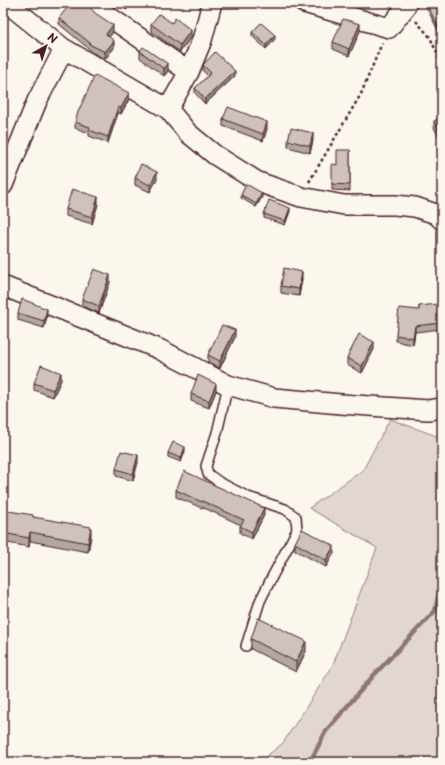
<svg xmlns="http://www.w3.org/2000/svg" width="445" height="765" font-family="'Playpen Sans',sans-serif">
  <rect width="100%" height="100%" fill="#fbf7ec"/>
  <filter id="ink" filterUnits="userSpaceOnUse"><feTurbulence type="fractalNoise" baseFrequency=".025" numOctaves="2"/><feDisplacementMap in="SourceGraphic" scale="8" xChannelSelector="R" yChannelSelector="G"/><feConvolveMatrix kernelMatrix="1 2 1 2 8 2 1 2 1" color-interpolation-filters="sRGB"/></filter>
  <g filter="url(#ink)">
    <path fill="#e2d7d0" stroke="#967b7e" d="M390,419L442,438V762H259L283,743L332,667L377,548L309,508L363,470Z"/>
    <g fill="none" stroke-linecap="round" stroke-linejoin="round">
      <path stroke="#907477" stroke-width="4.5" d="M442,514L439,523L442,546
        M310,762L326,731L374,675L435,611L442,579"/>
      <defs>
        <path id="lane" d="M228,385L217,433L206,466L208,474L219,482L248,497L285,509L296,517L297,530L273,575L260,601L246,646"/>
        <path id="street" d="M7,3L63,48L168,109L188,133L215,155L258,182L301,197L344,205H395L415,207L436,214L442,220
          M94,3L101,11L189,72
          M304,3L389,28L405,8L407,3
          M168,109L189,72L202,40L212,3
          M3,185L37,101L64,49
          M3,286L159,349L228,385L274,398L341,404L428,410L442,408"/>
      </defs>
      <use href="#lane" stroke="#4a1f2b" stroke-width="12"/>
      <use href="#street" stroke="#4a1f2b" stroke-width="22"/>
      <path stroke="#4a1f2b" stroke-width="2.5" stroke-dasharray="3 3" stroke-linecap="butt" d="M416,21L430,37L442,65
        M309,182L361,94L382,43"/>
      <use href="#lane" stroke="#fbf7ec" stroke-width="9"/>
      <use href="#street" stroke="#fbf7ec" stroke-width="19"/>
    </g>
    <path fill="#b2a7a2" stroke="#4a1f2b" d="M120,3H134L126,10L120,4Z
      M424,3H437L442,8V38Z
      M59,18L113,32L109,37L114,48L105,59L89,51V49L59,24Z
      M151,24L191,37L180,52L151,31Z
      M360,31L349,56L333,49V42Z
      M252,32L275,39L266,49L252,36Z
      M140,51L168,71L164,76L140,58Z
      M203,65L235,76L205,104L195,93V88L208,76L203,71Z
      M129,99L121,114L118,113L108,143L89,136V133L75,128V122Z
      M442,117V142L434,128V121Z
      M223,119L267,129L263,141L223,126Z
      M288,140H313L310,153L288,147Z
      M350,150V191L332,190V184L337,165Z
      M135,178L157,179L150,192L135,185Z
      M241,195L262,197L256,207L241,198Z
      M98,204L92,224L66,216V209Z
      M290,211L285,225L264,218V214Z
      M302,279L299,296L281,293V286Z
      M110,282L99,313L82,306V299Z
      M419,306L441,323V329L415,332L413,345L396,341V335L419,310Z
      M18,313L47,316L44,328L18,320Z
      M235,337L220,368L208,362V355Z
      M374,349L362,373L347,365V358Z
      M61,380L53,397L34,390V383Z
      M216,391L209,408L191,401V394Z
      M185,451L181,462L168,457V453Z
      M138,462L133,481L116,476V469Z
      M176,490L264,515L252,539L240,533V526L241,525L202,507V508L176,497Z
      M3,510L33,517L91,536L88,552L30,541L29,547L3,542Z
      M295,543L334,553L326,567L295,550Z
      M251,639L306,651L296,672L251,649Z"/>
    <path fill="#918884" stroke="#4a1f2b" d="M130,3H134L126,10V7Z
      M7,10V17L3,21V14Z
      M360,24V31L349,56V49Z
      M113,25V32L106,41V34Z
      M191,30V37L180,52V45Z
      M275,35V39L266,49V45Z
      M114,41V48L105,59V52Z
      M168,64V71L164,76V69Z
      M235,71V76L205,104V99Z
      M129,93V99L121,114V108Z
      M118,107V113L108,143V137Z
      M267,122V129L263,141V134Z
      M313,133V140L310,153V146Z
      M157,172V179L150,192V185Z
      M262,193V197L256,207V204Z
      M98,197V204L92,224V217Z
      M290,208V211L285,225V221Z
      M302,272V279L299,296V289Z
      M110,275V282L99,313V306Z
      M47,309V316L44,328V321Z
      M415,326V332L413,345V338Z
      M235,330V337L220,368V361Z
      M374,342V349L362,373V366Z
      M61,373V380L53,397V390Z
      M216,384V391L209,408V401Z
      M185,447V451L181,462V458Z
      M138,455V462L133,481V474Z
      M264,508V515L252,539V532Z
      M91,527V536L88,552V543Z
      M30,532V541L29,547V538Z
      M334,546V553L326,567V560Z
      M306,641V651L296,672V662Z"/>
    <path fill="#cfc2bc" stroke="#4a1f2b" d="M71,3H81L83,5L85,3H86L95,13L113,25L106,34L114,41L105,52L89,44L90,43L59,18Z
      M122,3H130L126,7Z
      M426,3H437L442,8V34Z
      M3,7L7,10L3,14Z
      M159,14L172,23L175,18L191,30L180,45L151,24Z
      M343,19L360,24L349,49L333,42Z
      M261,23L275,35L266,45L252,32Z
      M143,47L168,64L164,69L140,51Z
      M215,52L235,71L205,99L195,88L211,73L203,65Z
      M95,75L129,93L121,108L118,107L108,137L89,130L90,127L75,122L78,112Z
      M228,107L267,122L263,134L223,119Z
      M442,117V136L434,121Z
      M291,128L313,133L310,146L288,140Z
      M337,150H350V185L332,184V164L337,165Z
      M141,164L157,172L150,185L135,178Z
      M246,184L262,193L256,204L241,195Z
      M72,189L98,197L92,217L66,209Z
      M269,200L290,208L285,221L264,214Z
      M284,268L302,272L299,289L281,286Z
      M94,269L110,275L99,306L82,299Z
      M22,299L47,309L44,321L18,313Z
      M438,304L441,323L415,326L413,338L396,335L399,308L419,310V306Z
      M222,325L235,330L220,361L208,355Z
      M359,334L374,342L362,366L347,358Z
      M41,365L61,373L53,390L34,383Z
      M198,375L216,384L209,401L191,394Z
      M173,442L185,447L181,458L168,453Z
      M121,451L138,455L133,474L116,469Z
      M184,471L264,508L252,532L240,526L244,520L202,501V502L176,490Z
      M3,510L33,515V517L91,527L88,543L30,532L29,538L3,533Z
      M302,529L334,546L326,560L295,543Z
      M258,618L306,641L296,662L251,639Z"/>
  </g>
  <rect width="445" height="765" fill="none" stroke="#fbf7ec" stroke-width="16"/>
  <rect x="8" y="8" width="429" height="749" fill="none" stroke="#4a1f2b" stroke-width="1.5" filter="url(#ink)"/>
  <g transform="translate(46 46) rotate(39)" stroke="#fbf7ec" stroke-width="3" paint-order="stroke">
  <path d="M0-3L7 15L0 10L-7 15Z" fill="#4a1f2b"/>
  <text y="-6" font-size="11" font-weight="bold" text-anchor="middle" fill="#4a1f2b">N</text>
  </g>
</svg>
